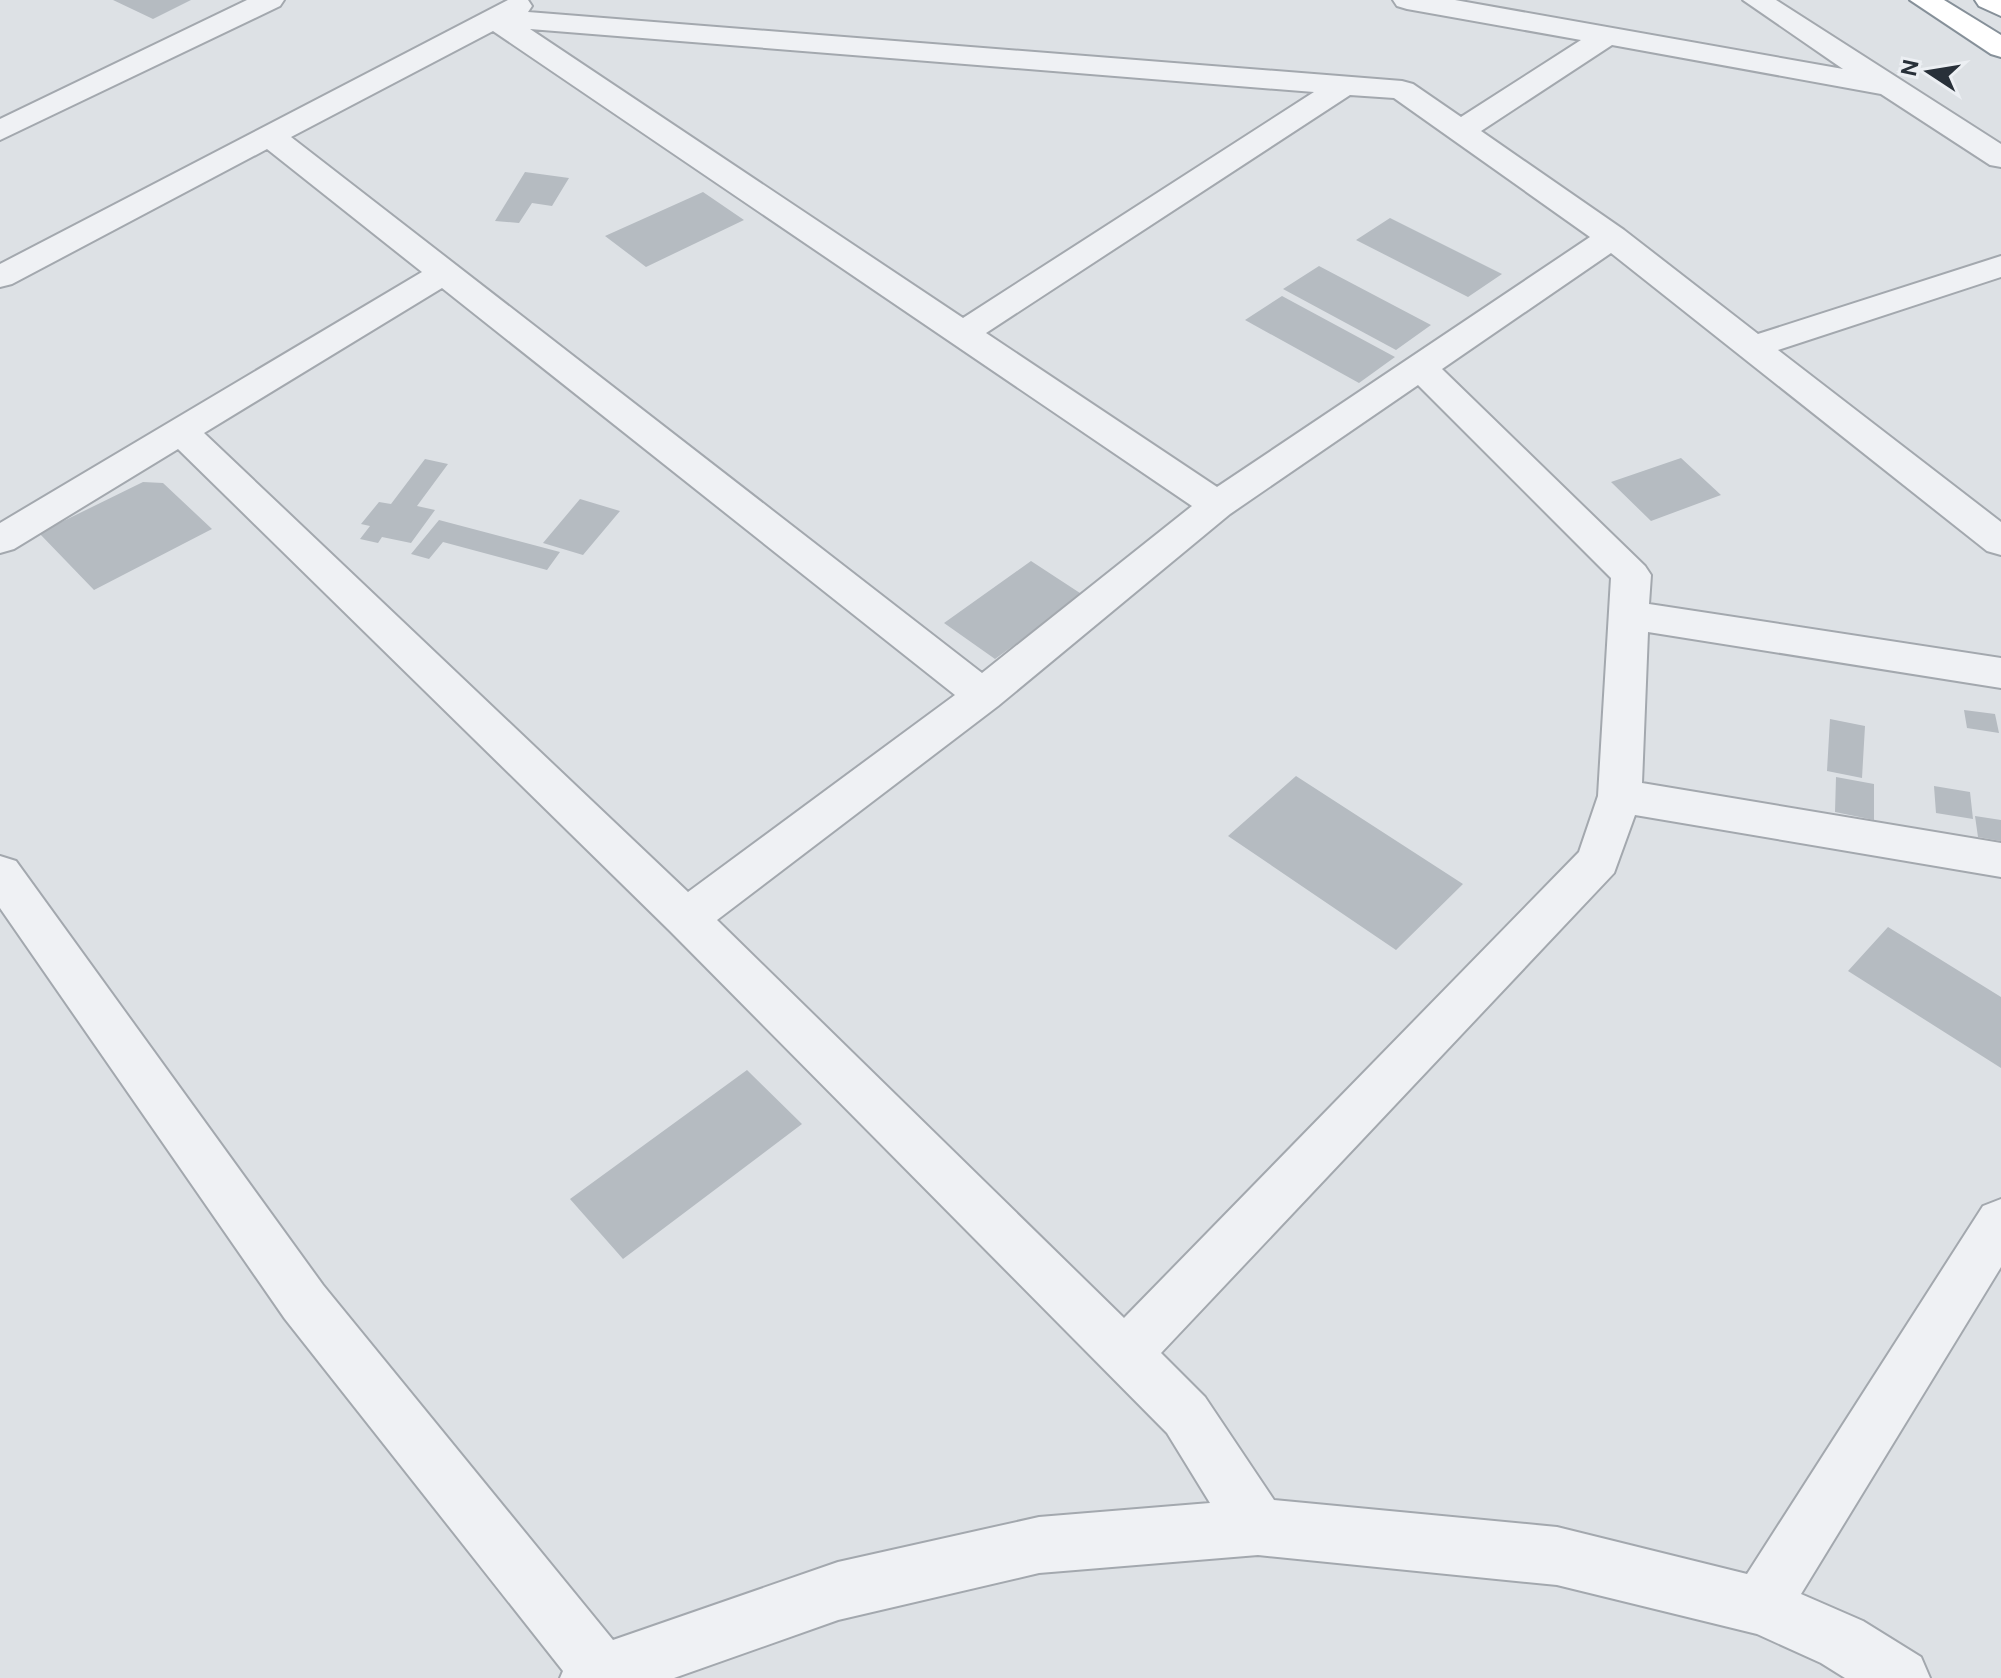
<svg xmlns="http://www.w3.org/2000/svg" width="2001" height="1678" font-family="'DM Sans',sans-serif">
  <rect width="100%" height="100%" fill="#dde1e5"/>
  <path fill="#b5bbc1" d="M113,0H191L153,19Z
    M525,172L569,178L552,206L532,203L519,223L495,221Z
    M703,192L744,220L646,267L605,236Z
    M1390,218L1502,274L1468,297L1356,240Z
    M1319,266L1431,325L1396,350L1283,289Z
    M1282,296L1395,357L1359,383L1245,320Z
    M1681,458L1721,495L1651,521L1611,482Z
    M425,459L448,464L417,506L435,510L411,543L382,537L378,543L360,539L370,526L361,524L379,502L391,504Z
    M143,482L163,483L212,529L94,590L39,533Z
    M580,499L620,511L583,555L543,543Z
    M439,520L560,552L547,570L443,542L429,559L411,554Z
    M1031,561L1083,595L995,659L944,623Z
    M1964,710L1995,714L1999,733L1967,728Z
    M1830,719L1865,726L1862,778L1827,771Z
    M1296,776L1463,884L1396,950L1228,836Z
    M1836,777L1874,784V820L1835,812Z
    M1934,786L1970,792L1973,819L1936,813Z
    M1975,816L2001,820V841L1978,837Z
    M1888,927L2001,997V1068L1848,971Z
    M747,1070L802,1124L623,1259L570,1199Z"/>
  <g fill="none" stroke-linecap="round" stroke-linejoin="round">
    <defs>
      <path id="street" d="M247,0H284L280,6L0,140V119Z
        M508,0H528L532,6L528,12L1402,81L1413,84L1461,117L1581,40L1407,9L1397,6L1393,0H1455L1843,69L1743,0H1776L2001,144V167L1990,165L1881,94L1612,45L1481,131L1624,230L1758,334L2001,256V277L1778,350L2001,522V555L1987,551L1611,253L1442,369L1645,566L1651,575L1649,604L2001,658V688L1648,632L1642,783L2001,843V877L1635,815L1614,873L1161,1353L1205,1397L1274,1500L1557,1527L1747,1574L1983,1206L2001,1199V1267L1801,1594L1863,1621L1921,1657L1930,1678H1845L1821,1663L1757,1634L1557,1585L1258,1555L1039,1573L838,1620L674,1678H560L563,1671L285,1319L0,908V856L16,861L323,1285L613,1640L838,1562L1039,1517L1210,1503L1167,1433L670,931L178,449L14,549L0,553V523L422,272L267,149L12,284L0,287V264ZM530,29L1314,92L963,318ZM493,31L1192,506L982,673L291,137ZM1350,95L1394,98L1590,237L1217,487L986,333ZM442,288L955,695L688,892L204,433ZM1418,385L1611,578L1598,796L1579,852L1124,1318L717,920L998,706L1230,514Z"/>
      <path id="highway" d="M1910,0H1944L2001,35V57L1991,54Z
        M1975,0H2001V16L1979,6Z"/>
    </defs>
    <use href="#street" stroke="#a3a8ae" stroke-width="4"/>
    <use href="#highway" stroke="#869099" stroke-width="4"/>
    <use href="#street" fill="#eff1f4" fill-rule="evenodd"/>
    <use href="#highway" fill="#fff" fill-rule="evenodd"/>
  </g>
  <g transform="translate(1929 72) rotate(282)" stroke="#eceff3" stroke-width="6" paint-order="stroke">
  <path d="M0-6L14 30L0 20L-14 30Z" fill="#283039"/>
  <text y="-12" font-size="22" font-weight="bold" text-anchor="middle" fill="#283039">N</text>
  </g>
</svg>
